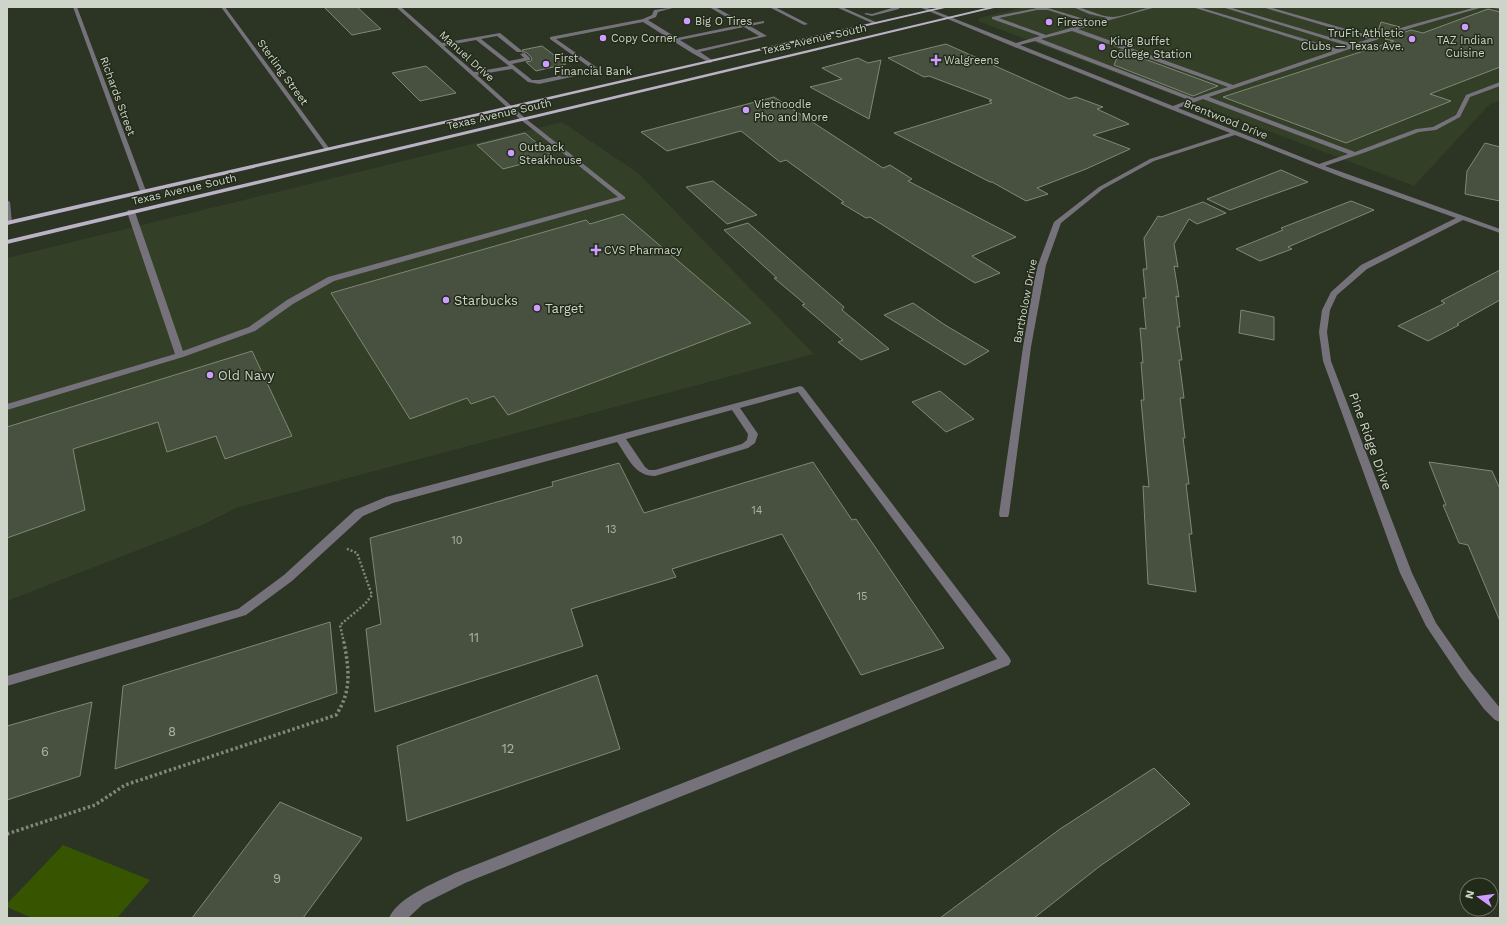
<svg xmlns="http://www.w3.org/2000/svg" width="1507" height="925" font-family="'Work Sans',sans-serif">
  <rect width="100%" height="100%" fill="#2c3423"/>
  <path fill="#333f27" d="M1025,7H1500V100L1489,105L1414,186L978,21L979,18Z
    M562,122L638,173L814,354L239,507L200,526L7,601V258Z"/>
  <path fill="#375500" d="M63,845L150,880L117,918H32L7,907V904Z"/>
  <path fill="#48513f" stroke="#7e8874" d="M324,7H357L381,29L352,35Z
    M1488,9L1500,12V67L1430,94L1451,101L1346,143L1223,97L1394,41L1385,39L1411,30L1423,33Z
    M1381,22L1400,27L1377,34Z
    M946,44L1069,99L1076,97L1103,107L1097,109L1129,124L1093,135L1130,149L1086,169L1037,188L1048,194L1026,201L992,182H990L894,133L992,103L989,101L992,100L929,76L924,77L888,58Z
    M542,46L566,64L536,71L526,62L531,61L532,58L526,52H522V50Z
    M1120,50L1218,86L1193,96L1114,65Z
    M858,58L868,63L881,60L869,119L810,87L842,79L822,68Z
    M426,66L456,93L420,101L392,73Z
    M774,97L883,168L890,165L912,179L908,181L1016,237L972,256L1000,273L975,283L870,217L866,218L841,203L844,202L786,160L780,162L741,131L667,151L641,132Z
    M525,133L552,156L503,169L477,145Z
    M1485,143L1500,147V201L1465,194L1467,171Z
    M1281,170L1308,182L1230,210L1207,199Z
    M713,181L757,215L727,224L686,187Z
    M1351,201L1374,210L1288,247L1292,249L1260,261L1236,249L1283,230L1281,228Z
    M1203,202L1226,213L1197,224L1189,219L1174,244L1178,267L1174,266L1179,297L1176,296L1180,327H1177L1182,360H1179L1184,398H1180L1185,438H1183L1189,484H1186L1192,534H1189L1196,592L1148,584L1143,486L1149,487L1141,400H1144L1141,362L1143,363L1140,328L1146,329L1143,298H1146L1143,269H1147L1144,238L1158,216L1161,217Z
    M623,214L751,323L508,415L494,396L471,404L467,398L410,419L331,293L586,220L590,224Z
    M748,223L844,307L842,310L889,349L861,360L838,342L843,340L802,305L805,304L774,278H777L724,230Z
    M1500,270V300L1457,324L1459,325L1428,341L1398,326L1445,303L1441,301Z
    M913,303L945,325L989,351L965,365L884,315Z
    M1241,310L1274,317V340L1239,333Z
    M252,351L292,436L225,459L216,436L167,452L158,422L73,449L85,510L7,538V427Z
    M940,391L974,419L946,432L912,402Z
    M813,462L852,520L856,519L944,648L861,675L782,534L672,569L676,577L571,609L583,646L375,712L366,629L381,624L370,538L553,486L552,482L619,463L644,513Z
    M1429,462L1492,471L1500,489V621L1468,545L1459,543L1443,505H1446Z
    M330,622L337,693L115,769L123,686Z
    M597,675L620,749L407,821L397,746Z
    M92,702L80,776L7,800V726Z
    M1154,768L1190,804L1100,866L1034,918H940L1060,829Z
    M280,802L362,838L303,918H192Z"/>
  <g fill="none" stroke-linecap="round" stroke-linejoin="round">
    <path stroke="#81887a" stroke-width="2.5" stroke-dasharray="2 2" stroke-linecap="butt" d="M344,643L340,625L365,604L372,595L357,553L345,548"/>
    <path stroke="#81887a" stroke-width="3.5" stroke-dasharray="2.5 2.5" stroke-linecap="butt" d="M7,834L95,805L125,785L336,715C352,691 349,670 344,642"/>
    <path fill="#76727b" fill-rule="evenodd" d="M73,7H77L146,191L145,192L140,191Z
      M221,7H225L329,148V150H325Z
      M396,7H401L442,43L500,33L521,50V52H517L497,36L481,39L509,61L524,58L520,54L525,53L530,58V60L512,64L532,80H539L592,69L550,39V37L643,19L652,15L654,10L676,7L658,12L656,17L648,20L677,38L740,25L709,7H715L746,24L764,21V23L750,26L767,36L700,52L712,60V62L710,63L692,53L643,22L556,39L599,69V71L539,84L528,82L512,69L477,75L525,118L625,197V199L334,281L293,304L255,331L183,357L7,410V404L175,354L127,212L128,210H134L135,212L183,351L249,327L287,300L328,277L618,197L521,120ZM744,27L759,36L696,50L680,40ZM476,40L509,66L474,72L444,46Z
      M769,7H775L808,24L804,25Z
      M836,7H842L878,23L874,24Z
      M895,7H899V9L872,16L864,14L866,13L872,14Z
      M919,7H925L1016,43L1040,36L992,19V17L1037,8H1048L1094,22L1107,18L1089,14L1073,7C1086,7 1099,17 1113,17C1128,16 1141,7 1156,7L1078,29L1233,85L1333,51L1192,7H1199L1338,49L1348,46L1222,7H1229L1353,44L1369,39L1262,7H1269L1374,37L1407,26L1476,7H1483L1411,28L1209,97L1355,152L1416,129L1433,127L1456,115L1466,95L1500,82V86L1470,97L1460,117L1436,130L1419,132L1366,152L1325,166L1500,229V233L1463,220L1367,269L1337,295L1330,310L1327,332L1331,361L1412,573L1436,623L1469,670L1500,708V722L1495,720L1484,709L1461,678L1426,626L1400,573L1323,361L1319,332L1322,310L1331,292L1361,265L1456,218L1344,178L1235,135L1154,161L1103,189L1061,223L1046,265L1031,347L1009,514L1008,517H1000L999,514L1023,347L1034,282L1038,265L1054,222L1099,187L1150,159L1230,133L1012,46ZM1037,10H1048L1088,23L1046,35L999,18ZM1072,31L1228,87L1194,98L1041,39ZM1035,41L1189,100L1173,106L1020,45ZM1203,99L1348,154L1319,164L1178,108Z
      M1493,7H1500V9L1493,8Z
      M7,200L10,202L12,223L8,225Z
      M800,386L803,387L1009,657L1011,661L1009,665L465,883L423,904L408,918H389C398,897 435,883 455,873L997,659L798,392L740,408L758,434L755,443L748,448L655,476C634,476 628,457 617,442L393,503L363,516L292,581L246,615L7,686V676L238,609L284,575L355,510L386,497ZM732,410L748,434L747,440L742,444L655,470H649L645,467L626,439Z"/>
    <path fill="#bbb3c5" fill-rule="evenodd" d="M941,7H949L7,225V221Z
      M990,7H998L7,244V240Z"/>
  </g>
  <g fill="#cf9dff" stroke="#222a1a" stroke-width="1.5">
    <circle cx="687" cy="21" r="4"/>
    <circle cx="1049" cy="22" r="4"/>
    <circle cx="1465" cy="27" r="4"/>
    <circle cx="603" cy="38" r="4"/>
    <circle cx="1412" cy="39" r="4"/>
    <circle cx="1102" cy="47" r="4"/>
    <path d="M934 54h4v4h4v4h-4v4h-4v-4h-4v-4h4z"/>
    <circle cx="546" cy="64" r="4"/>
    <circle cx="746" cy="110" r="4"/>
    <circle cx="511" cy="153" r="4"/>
    <path d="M594 244h4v4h4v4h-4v4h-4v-4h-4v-4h4z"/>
    <circle cx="446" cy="300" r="4"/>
    <circle cx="537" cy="308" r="4"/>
    <circle cx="210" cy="375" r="4"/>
  </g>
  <g text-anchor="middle" stroke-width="3" stroke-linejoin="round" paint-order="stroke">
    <g font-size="11" fill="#ced4c9" stroke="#222a1a" text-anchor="start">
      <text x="695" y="25">Big O Tires</text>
      <text x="1057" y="26">Firestone</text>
      <text x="1404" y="37" text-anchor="end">TruFit Athletic<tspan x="1404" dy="13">Clubs — Texas Ave.</tspan></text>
      <text x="611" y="42">Copy Corner</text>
      <text x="1465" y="44" text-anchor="middle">TAZ Indian<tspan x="1465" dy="13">Cuisine</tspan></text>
      <text x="1110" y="45">King Buffet<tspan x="1110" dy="13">College Station</tspan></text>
      <text x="554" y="62">First<tspan x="554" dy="13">Financial Bank</tspan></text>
      <text x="944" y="64">Walgreens</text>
      <text x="754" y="108">Vietnoodle<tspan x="754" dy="13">Pho and More</tspan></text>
      <text x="519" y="151">Outback<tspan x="519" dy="13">Steakhouse</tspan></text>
      <text x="604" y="254">CVS Pharmacy</text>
    </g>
    <g font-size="11" fill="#ced4c9" stroke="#222a1a">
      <text transform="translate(814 39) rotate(-13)" y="4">Texas Avenue South</text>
      <text transform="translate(467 56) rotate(42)" y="4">Manuel Drive</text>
      <text transform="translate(283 72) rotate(54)" y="4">Sterling Street</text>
      <text transform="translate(118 96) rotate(70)" y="4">Richards Street</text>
      <text transform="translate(499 114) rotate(-13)" y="4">Texas Avenue South</text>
      <text transform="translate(1226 119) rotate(22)" y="4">Brentwood Drive</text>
      <text transform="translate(184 189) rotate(-13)" y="4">Texas Avenue South</text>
      <text transform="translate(1025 301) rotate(-79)" y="4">Bartholow Drive</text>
    </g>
    <g font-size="11" fill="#acb3a6">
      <text x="757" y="514">14</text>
      <text x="611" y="533">13</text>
      <text x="457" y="544">10</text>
      <text x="862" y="600">15</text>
    </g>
    <g font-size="13" fill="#ced4c9" stroke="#222a1a" text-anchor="start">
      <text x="454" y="305">Starbucks</text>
      <text x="545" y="313">Target</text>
      <text x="218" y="380">Old Navy</text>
    </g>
    <g font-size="13" fill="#ced4c9" stroke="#222a1a">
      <text transform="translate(1371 441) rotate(70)" y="5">Pine Ridge Drive</text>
    </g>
    <g font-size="13" fill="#acb3a6">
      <text x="474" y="642">11</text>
      <text x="172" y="736">8</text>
      <text x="508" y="753">12</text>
      <text x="45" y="756">6</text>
      <text x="277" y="883">9</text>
    </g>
  </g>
  <rect width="1507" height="925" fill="none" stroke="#ced4c9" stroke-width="16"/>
  <g transform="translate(1479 897) rotate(284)"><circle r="19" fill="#222a1a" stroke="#676e60"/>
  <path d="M0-3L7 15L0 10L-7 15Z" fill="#cf9dff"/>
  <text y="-6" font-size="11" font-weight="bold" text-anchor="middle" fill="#ced4c9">N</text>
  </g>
</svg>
